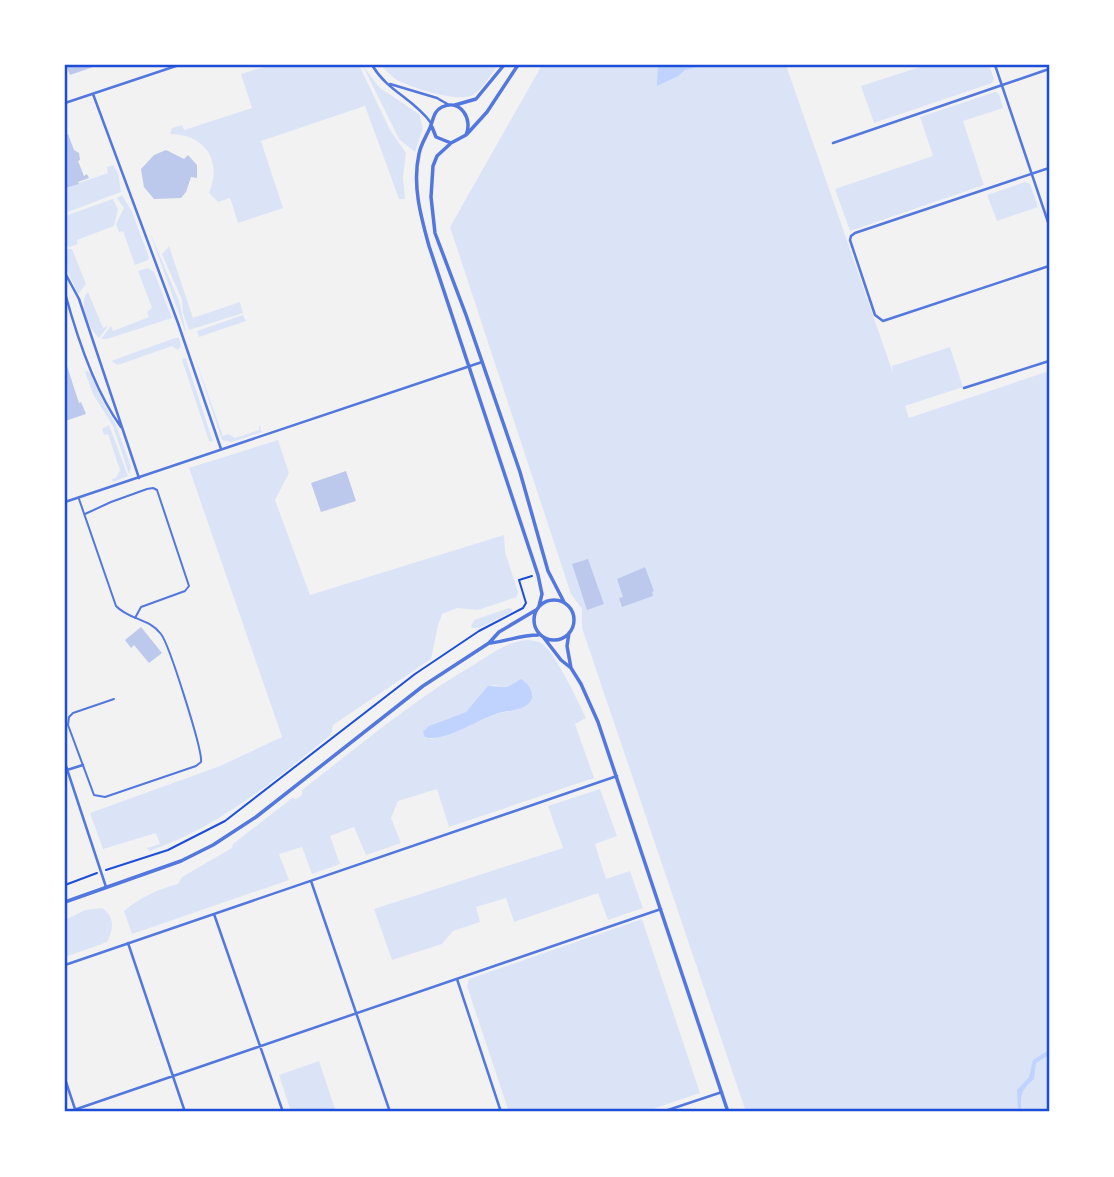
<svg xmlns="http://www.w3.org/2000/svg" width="1114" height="1177" font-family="'Varela Round',sans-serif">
  <rect width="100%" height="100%" fill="#f2f2f2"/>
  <path fill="#dbe4f7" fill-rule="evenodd" d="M270,65H359L390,130L406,153L403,177L405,199H399L365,106L261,141L283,208L238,223L230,198L218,202L209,193C223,160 204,134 170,134L172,128L182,125L184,130L252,108L241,74Z
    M381,65H498C491,74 483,89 473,95C458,103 412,88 397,80C391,76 386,71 381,65Z
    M542,65H786L893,373L892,366L950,347L963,387L905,406L909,418L1049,371V1112H746L582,628V609L571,594L450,227Z
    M926,65H989L994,79L992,83L874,123L861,86Z
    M363,66L380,88L419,114L423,128L415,152L399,139Z
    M995,92L999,94L1003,108L963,121L984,185L850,231L835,189L933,156L920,117Z
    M113,165L118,173L121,192L65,213V188L108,173L107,167Z
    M1025,182L1030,184L1038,207L997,221L987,195Z
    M122,195L132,212L149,257L148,260L135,265L123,231L119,232L116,224L124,208L117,198Z
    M113,199L118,209L114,226L77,240L78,244L70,247L66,246L65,216Z
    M149,230L179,301L186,331H185Z
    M169,246L193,318L240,302L243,313L189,330L183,313L182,300L162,254Z
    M65,249H72L86,284L78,294L65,266Z
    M148,268L154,272L172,318L107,339H101L111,326L113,331L149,317L147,312L152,308L138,271Z
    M88,292L103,328L108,326L99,338C89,329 77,302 88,292Z
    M243,315L246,321L199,337L197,331Z
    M175,338H179L181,346L178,350L172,346L118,365L111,361Z
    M194,355L223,436L228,434L235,438L259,430V425L262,432L232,442L222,440Z
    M184,358L186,359L213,442L209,441L182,360Z
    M87,371L91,374L102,400L116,425L131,467L129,474L113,426L93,394L85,372Z
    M109,425L128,476L113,482L112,479L116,478L120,470L108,434L104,435L102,429Z
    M278,440L289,473L275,500L310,595L504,535L505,552L518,592L517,597L478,610L457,608L442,614L438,625L431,659L333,725L331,735C273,781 221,826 150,851L147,848L160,844L156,833L103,849L90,813L220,766L282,737L189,468Z
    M509,608L512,609V612L479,628H472L471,626L474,620Z
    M528,640C530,640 536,641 539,642C554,648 578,702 586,718L575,724L594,778L449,827L437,789L398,801L391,818L401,843L366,855L354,827L330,836L340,864L312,874L302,847L279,854L289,880L132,934L124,911C141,897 156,890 178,884L182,877L232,848L233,844L292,798L296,799L302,795V790C359,746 413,700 475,664C491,654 508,641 528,640ZM517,681L519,709L495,714L457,731L430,739L429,726L466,712L493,685L507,687Z
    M600,789L617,836L595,844L606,879L630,871L643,908L608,920L598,893L514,922L506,898L476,907L480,922L453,931L442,944L392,960L374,909L563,848L548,806Z
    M102,908C116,917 113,930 107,942L65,957V920L85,910Z
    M642,919L700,1093L644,1112H509L467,986L469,979Z
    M319,1061L336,1112H291L279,1075Z"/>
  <path fill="#bfd3fe" d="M658,65H705L685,70L678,76L657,86Z
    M521,679C528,683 536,694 530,702C522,712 504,710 493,715C476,721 442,743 425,737L423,732L429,726L466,712L488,686L507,687Z
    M1049,1050V1055L1036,1063L1034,1079C1023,1088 1020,1094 1021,1109L1025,1112H1018L1017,1090L1029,1077L1033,1060Z"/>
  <path fill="#bdc9ec" d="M66,65H99L70,75Z
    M68,134L74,150L79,153L80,160L78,161L84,176L87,174L89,178L78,182L79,184L65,188V135Z
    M166,150L184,159L188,155L197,165V178L191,177L186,192L181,198L154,199L144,187L141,169L154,155Z
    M65,360L79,403L81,402L86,414L65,421Z
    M346,471L356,501L321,512L311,483Z
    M588,559L604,604L587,610L572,564Z
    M645,567L654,591L652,592L653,596L622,607L619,598L623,597L617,579Z
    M141,627L162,653L149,663L134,645L131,648L125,640Z"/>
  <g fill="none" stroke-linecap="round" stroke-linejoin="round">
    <path stroke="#1d4ed8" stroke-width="2" d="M106,870L168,850L225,821L415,674L479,631L523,608L526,603L519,580L532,576
      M65,885L97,873"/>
    <path stroke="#5277de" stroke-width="2" d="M79,499L116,606C129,620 149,618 161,634C169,644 203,751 201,762L196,766L105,797L94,795L68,725L69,717L73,713L114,699
      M85,514L111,502L147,489L153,488L157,490L189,586L185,591L141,607L135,618"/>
    <path stroke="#5277de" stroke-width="2.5" d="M372,65C388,92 413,98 431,123
      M995,65L1049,225
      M390,84L437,98L449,105
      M93,94L178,323L221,449
      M65,103L179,65
      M833,143L1049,69
      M1049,168L855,233L851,236L850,240L875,315L883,321L1049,266
      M65,273L79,299L139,478
      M65,293C77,337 94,390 121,427
      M964,388L1049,361
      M65,502L482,362
      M65,763L106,887
      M67,770L83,765
      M311,881L390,1112
      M214,914L283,1112
      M128,943L185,1112
      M65,965L617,776
      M457,979L501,1112
      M65,1079L76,1112
      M68,1112L661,909
      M662,1112L722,1092"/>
    <path stroke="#5277de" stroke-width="3.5" d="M455,105L476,99L504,65
      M432,127L436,137L451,143L466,135C473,120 461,98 442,107C434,111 434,117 431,125C428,134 421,143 419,154C412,185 421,217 429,246L538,575L542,594L539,606
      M467,134L487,112L518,65
      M450,144L437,156L433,166L431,197L435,233L466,315L520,472L548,571L564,602
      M534 620a20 20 0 1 1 40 0a20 20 0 1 1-40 0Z
      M569,633L567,646L571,668
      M544,638L561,660L571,668L581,684L598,722L728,1112
      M491,643C508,641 521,635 538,635
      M65,902L181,861L213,845L256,817L423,686L489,643L499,632L536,610"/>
  </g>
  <rect width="1114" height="1177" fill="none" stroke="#ffffff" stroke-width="133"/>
  <rect x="66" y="66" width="982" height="1044" fill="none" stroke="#1d4ed8" stroke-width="2.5"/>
</svg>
